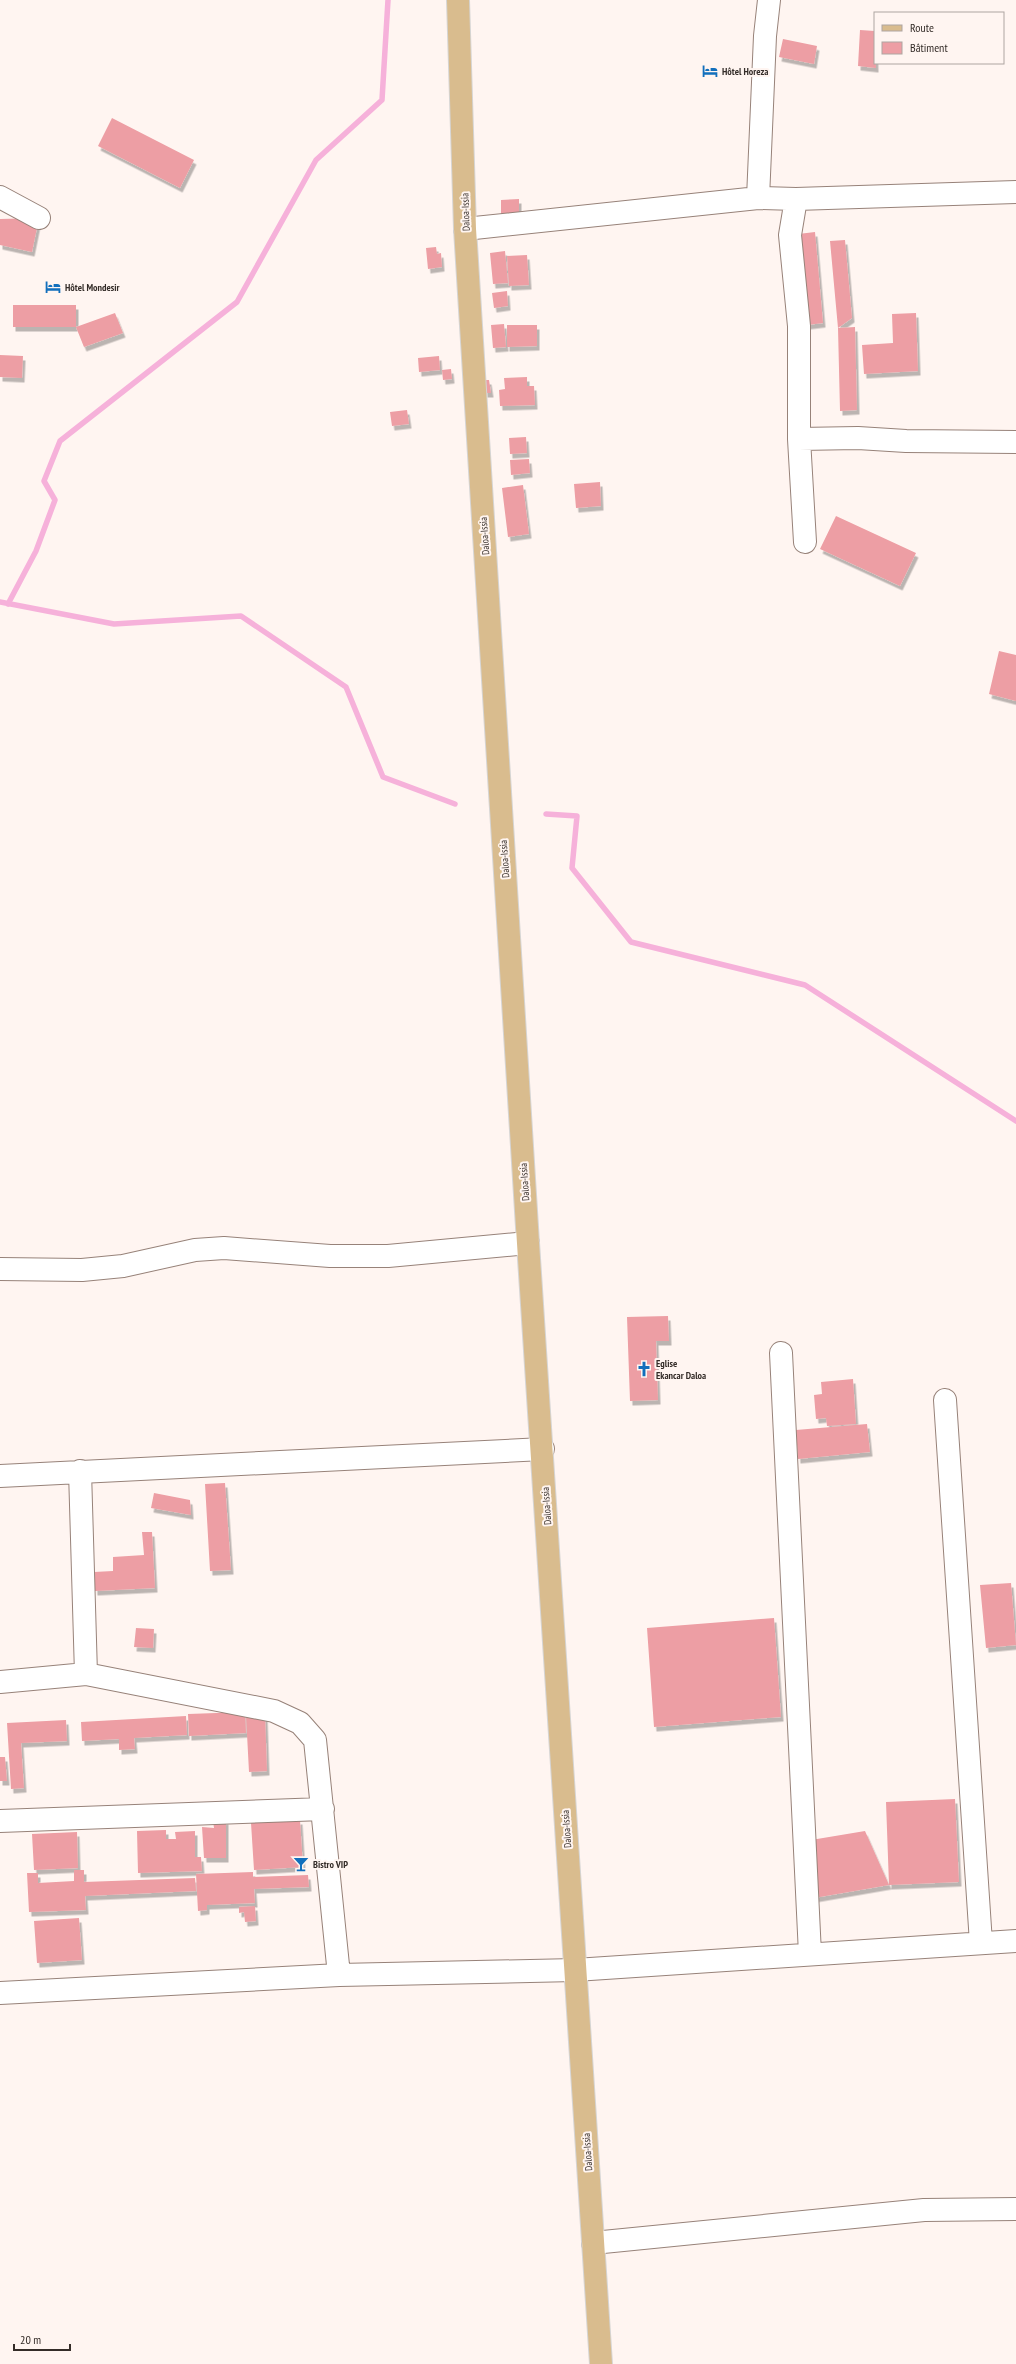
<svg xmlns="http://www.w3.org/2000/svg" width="1016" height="2364" font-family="'PT Sans Narrow',sans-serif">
  <defs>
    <filter id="shadow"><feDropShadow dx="2.5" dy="4.5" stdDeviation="0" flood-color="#0004"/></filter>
  </defs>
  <rect width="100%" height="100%" fill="#fff5f1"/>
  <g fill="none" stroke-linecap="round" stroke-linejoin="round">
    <path stroke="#f6b1da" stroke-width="5.5" d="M0,602L114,624L241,616L346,687L383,777L455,804
      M8,604L36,551L55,500L44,481L60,441L237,302L316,160L382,100L388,0
      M546,814L577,816L572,868L631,942L805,985L1016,1121"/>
  </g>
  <path fill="#ed9ea4" filter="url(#shadow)" d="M860,30L875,31L876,68L858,66Z
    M783,39L817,46L814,64L779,57Z
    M112,118L194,160L180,188L98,146Z
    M519,199V215H501V200Z
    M39,218L32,252L0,245V219Z
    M815,232L823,323L799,326L790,235Z
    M845,240L852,318L838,328L830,241Z
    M436,247L437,254L441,253L442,267L428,269L426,248Z
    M505,251L508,283L493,284L490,253Z
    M527,255L529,285L509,286L507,256Z
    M507,291L508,306L494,308L492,293Z
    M13,305H76V327H13Z
    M115,313L123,333L84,347L76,327Z
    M916,313L918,371L864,374L862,345L893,343L892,314Z
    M504,324L506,347L493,348L491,325Z
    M507,325H537V346L507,347Z
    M855,327L857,410L840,411L838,328Z
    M0,355L23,356L22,378L0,377Z
    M439,356L440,370L419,372L418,358Z
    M451,369L452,379L443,380L442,370Z
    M527,377V386H534L535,405L500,406L499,390L505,389L504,378Z
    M484,380H489L491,393H485Z
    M407,410L409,424L392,426L390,412Z
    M526,437L527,453L510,454L509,438Z
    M529,459L530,473L511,475L510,460Z
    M600,482L601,506L576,508L574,484Z
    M523,485L529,534L508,537L502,488Z
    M836,516L916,553L900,586L820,549Z
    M999,651L1016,655V701L989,694Z
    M668,1316L669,1341H656L658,1400L630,1401L627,1317Z
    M853,1379L856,1424L827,1426L826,1418L816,1419L814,1395L822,1394L821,1382Z
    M867,1424L870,1452L798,1459L796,1430Z
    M225,1483L231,1570L210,1571L205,1484Z
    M154,1493L190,1500L191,1515L151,1508Z
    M142,1532H152L155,1588L95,1591L94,1572L113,1571V1557L144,1555Z
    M1011,1583L1016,1645L986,1648L980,1585Z
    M774,1618L781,1717L654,1727L647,1628Z
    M136,1628L154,1629L153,1648L134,1647Z
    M245,1712L246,1733L189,1736L188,1714Z
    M265,1714L267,1771L249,1772L246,1715Z
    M186,1716L187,1735L134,1738L135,1749L119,1750V1739L82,1741L81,1722Z
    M66,1720L67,1741L21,1743L24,1788L11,1789L7,1723Z
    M0,1757H5L7,1781H0Z
    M955,1799L959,1882L889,1885L886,1802Z
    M226,1820V1858H204L202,1827L214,1828L213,1821Z
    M300,1820L303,1867L254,1870L251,1823Z
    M166,1830V1839H176L175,1832L195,1831V1857H201L202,1871L138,1873L137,1831Z
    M865,1831L889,1885L814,1898L805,1841Z
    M77,1832L78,1868L34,1870L32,1834Z
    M74,1870H84V1882L195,1878L196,1891L85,1896L86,1910L29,1912L27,1873H38V1883L74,1881Z
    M253,1872V1877L308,1875L309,1887L254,1889L255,1903L207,1905V1910L198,1911L196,1874Z
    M255,1906L256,1921L245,1922L244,1912L239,1913V1907Z
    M79,1918L82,1960L37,1963L34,1921Z"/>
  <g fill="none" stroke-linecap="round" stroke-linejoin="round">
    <defs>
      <path id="minor" d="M0,197L39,218
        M758,198L765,36L769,0
        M796,199L790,235L799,326V439L805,542
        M465,229L758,198L796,199L1016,192
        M799,439L858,438L906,441L1016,442
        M0,1269L82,1270L123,1266L195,1250L224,1248L330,1256H388L528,1243
        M781,1353L810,1954
        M945,1400L981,1943
        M80,1471L86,1674
        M0,1476L543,1449
        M0,1682L86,1674L274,1711L300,1723L315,1740L339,1975
        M0,1821L323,1809
        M0,1993L339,1975L575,1970L1016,1941
        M593,2243L924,2210L1016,2209"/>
      <path id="major" d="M458,0L465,229L528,1243L601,2364"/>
    </defs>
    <use href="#minor" stroke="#978279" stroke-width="24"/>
    <use href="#major" stroke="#d6d5d4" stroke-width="24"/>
    <use href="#minor" stroke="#fff" stroke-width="22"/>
    <use href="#major" stroke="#d9bc8e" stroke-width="22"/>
  </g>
  <defs>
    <symbol id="hotel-bare" viewBox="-9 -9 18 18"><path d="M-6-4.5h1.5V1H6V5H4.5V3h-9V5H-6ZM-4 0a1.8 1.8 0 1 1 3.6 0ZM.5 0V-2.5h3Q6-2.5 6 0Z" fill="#126fbc" stroke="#fff5f1" stroke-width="2.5" paint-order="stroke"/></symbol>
    <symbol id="church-bare" viewBox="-9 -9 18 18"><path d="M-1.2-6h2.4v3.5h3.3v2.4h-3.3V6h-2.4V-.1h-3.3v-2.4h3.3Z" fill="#126fbc" stroke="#fff5f1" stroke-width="2.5" paint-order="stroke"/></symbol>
    <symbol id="bar-bare" viewBox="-9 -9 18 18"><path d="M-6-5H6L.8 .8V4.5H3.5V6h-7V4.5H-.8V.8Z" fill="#126fbc" stroke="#fff5f1" stroke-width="2.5" paint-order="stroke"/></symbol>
  </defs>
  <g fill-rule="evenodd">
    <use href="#hotel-bare" x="699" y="60" width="22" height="22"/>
    <use href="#hotel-bare" x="42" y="276" width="22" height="22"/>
    <use href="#church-bare" x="633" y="1358" width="22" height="22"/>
    <use href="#bar-bare" x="290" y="1853" width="22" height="22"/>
  </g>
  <g text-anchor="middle" stroke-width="4" stroke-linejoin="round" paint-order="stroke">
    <g font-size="10" font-weight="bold" fill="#342c28" stroke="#fff5f1" text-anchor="start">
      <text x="722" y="75">Hôtel Horeza</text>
      <text x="65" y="291">Hôtel Mondesir</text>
      <text x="656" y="1367">Eglise<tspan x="656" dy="12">Ekancar Daloa</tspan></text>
      <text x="313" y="1868">Bistro VIP</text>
    </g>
    <g font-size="10" fill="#342c28" stroke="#fff5f1">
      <text transform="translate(465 212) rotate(-92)" y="4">Daloa-Issia</text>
      <text transform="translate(484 536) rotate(-94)" y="4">Daloa-Issia</text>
      <text transform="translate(504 859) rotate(-94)" y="4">Daloa-Issia</text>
      <text transform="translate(524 1182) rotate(-94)" y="4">Daloa-Issia</text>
      <text transform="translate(546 1506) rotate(-94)" y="4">Daloa-Issia</text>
      <text transform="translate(566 1829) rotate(-94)" y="4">Daloa-Issia</text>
      <text transform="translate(587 2152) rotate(-94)" y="4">Daloa-Issia</text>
    </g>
  </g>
  <rect x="874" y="12" width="130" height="52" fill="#fff5f1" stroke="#aea5a1"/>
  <rect x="882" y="25" width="20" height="6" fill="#d9bc8e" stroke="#aea5a1"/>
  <text x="910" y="32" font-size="12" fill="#342c28">Route</text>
  <rect x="882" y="42" width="20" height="12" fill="#ed9ea4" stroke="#aea5a1"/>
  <text x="910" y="52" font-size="12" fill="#342c28">Bâtiment</text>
  <path d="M14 2344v6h56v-6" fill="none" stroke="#342c28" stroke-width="2"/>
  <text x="20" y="2344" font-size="12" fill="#342c28" stroke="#fff5f1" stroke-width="3" paint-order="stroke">20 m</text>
</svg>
